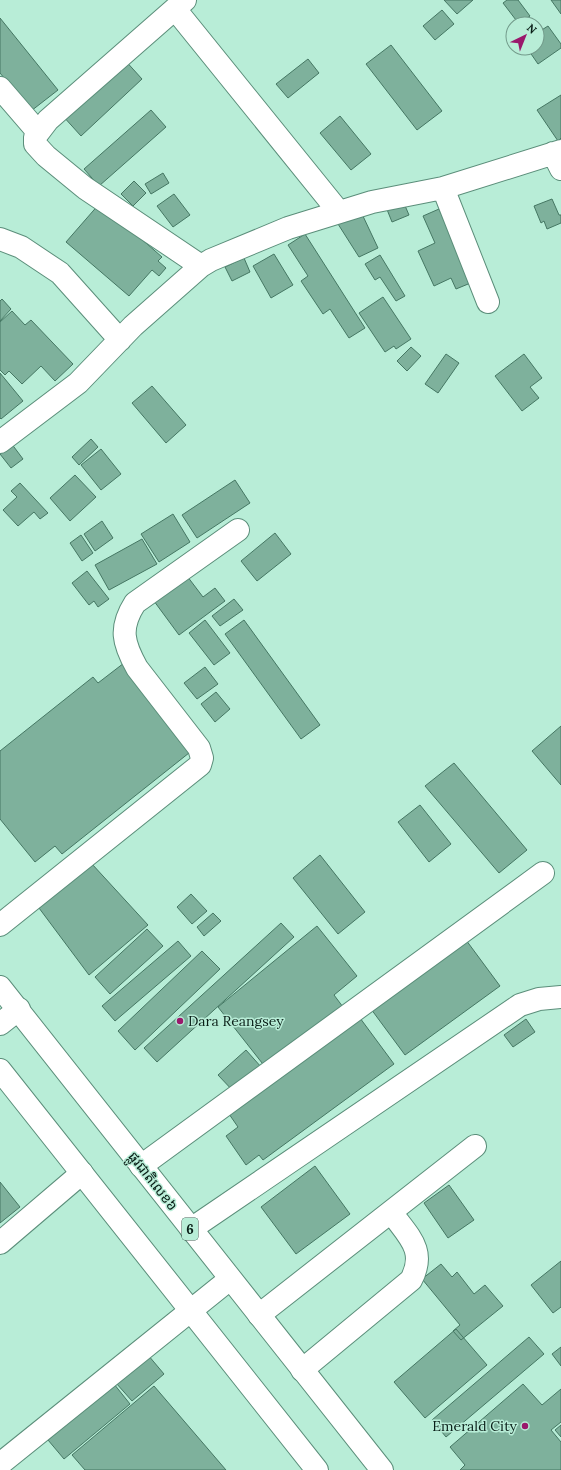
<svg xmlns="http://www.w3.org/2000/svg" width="561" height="1470" font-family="Lora,'Noto Sans Khmer',serif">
  <rect width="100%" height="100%" fill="#b8edd7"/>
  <path fill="#7eb19c" stroke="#457763" d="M444,0H473L457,14Z
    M507,0H518L530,16L519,24L503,3Z
    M551,0H561V14Z
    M442,10L454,24L435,40L423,26Z
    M0,18L58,90L31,111L0,73Z
    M548,26L561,44V48L538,64L527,48H537V33Z
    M391,45L442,111L417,130L366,64Z
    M123,58L142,79L81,136L62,115Z
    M308,59L319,73L288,98L276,84Z
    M561,95V138L558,141L537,110Z
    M151,110L166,127L99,186L84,169Z
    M340,116L371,154L351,170L320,133Z
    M163,173L169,183L151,194L145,184Z
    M134,181L146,193L133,206L121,194Z
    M174,194L190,215L173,227L157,206Z
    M552,199L559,215H561V223L547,229L544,221L541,223L534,206Z
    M403,201L409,215L392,222L386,207Z
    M100,203L162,257L158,261L166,268L159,276L152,270L129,296L66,242Z
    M439,209L473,282L456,289L451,278L434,286L418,251L435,243L423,216Z
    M362,214L378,248L359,257L338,224Z
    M305,234L365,328L349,338L330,309L323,314L301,281L308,276L288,245Z
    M274,254L293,285L271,298L253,266Z
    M380,255L405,296L396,301L380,277L375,280L365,264Z
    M244,258L250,272L232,281L225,267Z
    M383,297L411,339L396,349L394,346L385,352L359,313Z
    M2,299L11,309L0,321V301Z
    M12,311L25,325L31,320L73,364L55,381L41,366L22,384L9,371L5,375L0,370V322Z
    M411,347L421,356L407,371L397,361Z
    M446,354L459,363L438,393L425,384Z
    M524,354L542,378L530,387L539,398L522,411L495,376Z
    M0,373L23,401L1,419L0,418Z
    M152,386L186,425L166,443L132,403Z
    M91,439L98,447L79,465L72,457Z
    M11,443L23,459L11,468L0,454V451Z
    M101,449L121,474L101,490L81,465Z
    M75,475L96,497L70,521L50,498Z
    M235,480L250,503L197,538L182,515Z
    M20,483L48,513L40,519L34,512L18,526L3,510L17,497L11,491Z
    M173,514L190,542L159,562L141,534Z
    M102,521L113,538L95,551L84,534Z
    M275,533L291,554L257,581L241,561Z
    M81,535L93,553L82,561L70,543Z
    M142,539L157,564L109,590L95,565Z
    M87,571L109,599L98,607L94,601L89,605L72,583Z
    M184,572L203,597L215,588L225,601L179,635L151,597Z
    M234,599L243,610L220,626L212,616Z
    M205,620L230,653L214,665L189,633Z
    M244,620L320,725L301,739L225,634Z
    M124,663L194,749L62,854L55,846L35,862L0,819V751L93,677L98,683Z
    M205,667L218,684L197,699L184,683Z
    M216,692L230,709L215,722L201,704Z
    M561,726V785L532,751Z
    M454,763L527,850L499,873L425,786Z
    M420,805L451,844L429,862L398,822Z
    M320,855L365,912L338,934L293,878Z
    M92,864L148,925L89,975L39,908Z
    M191,894L207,911L192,924L177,907Z
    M213,913L221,921L204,936L197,927Z
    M281,923L294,937L157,1062L144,1048Z
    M317,926L357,976L334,995L343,1007L266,1068L218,1007Z
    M147,929L163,946L110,994L95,977Z
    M466,940L500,986L405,1055L371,1009Z
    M178,941L191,956L115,1021L102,1006Z
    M202,951L220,969L135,1050L118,1031Z
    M360,1018L394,1064L263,1160L259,1155L246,1165L226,1136L238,1127L229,1114Z
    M526,1019L535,1032L513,1047L504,1035Z
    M246,1050L262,1068L235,1093L218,1075Z
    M315,1166L350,1214L296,1254L261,1207Z
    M0,1182L20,1207L0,1223Z
    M449,1185L474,1220L448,1238L424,1203Z
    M561,1261V1307L553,1313L531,1285Z
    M441,1264L452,1277L457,1272L474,1294L485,1285L503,1306L461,1340L453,1331L460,1325L422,1279Z
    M456,1329L487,1365L425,1418L394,1382Z
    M529,1337L544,1354L446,1437L432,1420Z
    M561,1347V1366L552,1354Z
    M148,1355L164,1374L132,1401L116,1383Z
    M114,1384L130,1404L64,1459L48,1440Z
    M523,1384L542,1405L561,1389V1422L551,1430L561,1442V1470H460L465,1465L450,1447Z
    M154,1386L226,1470H85L72,1455Z
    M561,1425V1437L555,1430Z"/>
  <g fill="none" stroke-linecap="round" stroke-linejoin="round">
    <defs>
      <path id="minor" d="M185,0L48,120L35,137V144L46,156L85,188L201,266
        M175,9L339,212
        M0,88L38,132
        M553,153L561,169
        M443,188L488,302
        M0,239L21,247L60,273L120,340
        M0,442L78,383L133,326L201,266L211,260L288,228L372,202L443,188L561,151
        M0,925L200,765L202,758L199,748L137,668C123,643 119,628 135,603L238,530
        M0,1024L19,1009
        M141,1166L543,873
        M191,1229L520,1005L539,999L561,997
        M0,1243L82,1173
        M259,1315L475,1146
        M302,1370L411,1280C427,1250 408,1236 391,1212
        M0,1464L230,1279"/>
      <path id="major" d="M0,987L382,1470
        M0,1070L317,1470"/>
    </defs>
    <use href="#minor" stroke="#5b8e7a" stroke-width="24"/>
    <use href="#major" stroke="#5b8e7a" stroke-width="24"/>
    <use href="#minor" stroke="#fff" stroke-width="22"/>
    <use href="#major" stroke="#fff" stroke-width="22"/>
  </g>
  <g fill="#9a186c" stroke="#b8edd7" stroke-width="1.5">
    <circle cx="180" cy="1021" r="4"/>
    <circle cx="525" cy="1426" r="4"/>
  </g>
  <g text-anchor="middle" stroke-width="3" stroke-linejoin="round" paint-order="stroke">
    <rect fill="#b8edd7" stroke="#3e5c51" stroke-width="1" x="182" y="1218" width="16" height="22" rx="3"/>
    <g font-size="13" font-weight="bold" fill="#091e17">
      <text x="190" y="1234">6</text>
    </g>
    <g font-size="14" fill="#091e17" stroke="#b8edd7" text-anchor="start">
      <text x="188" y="1026">Dara Reangsey</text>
      <text x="517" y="1431" text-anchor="end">Emerald City</text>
    </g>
    <g font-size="14" fill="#091e17" stroke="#b8edd7">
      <text transform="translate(153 1181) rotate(52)" y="5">ផ្លូវជាតិលេខ៦</text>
    </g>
  </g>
  <g transform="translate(525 36) rotate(43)"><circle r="19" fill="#b8edd7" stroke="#729a8a"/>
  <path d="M0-3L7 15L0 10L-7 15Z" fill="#9a186c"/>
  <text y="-6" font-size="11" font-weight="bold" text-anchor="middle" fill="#091e17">N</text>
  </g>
</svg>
